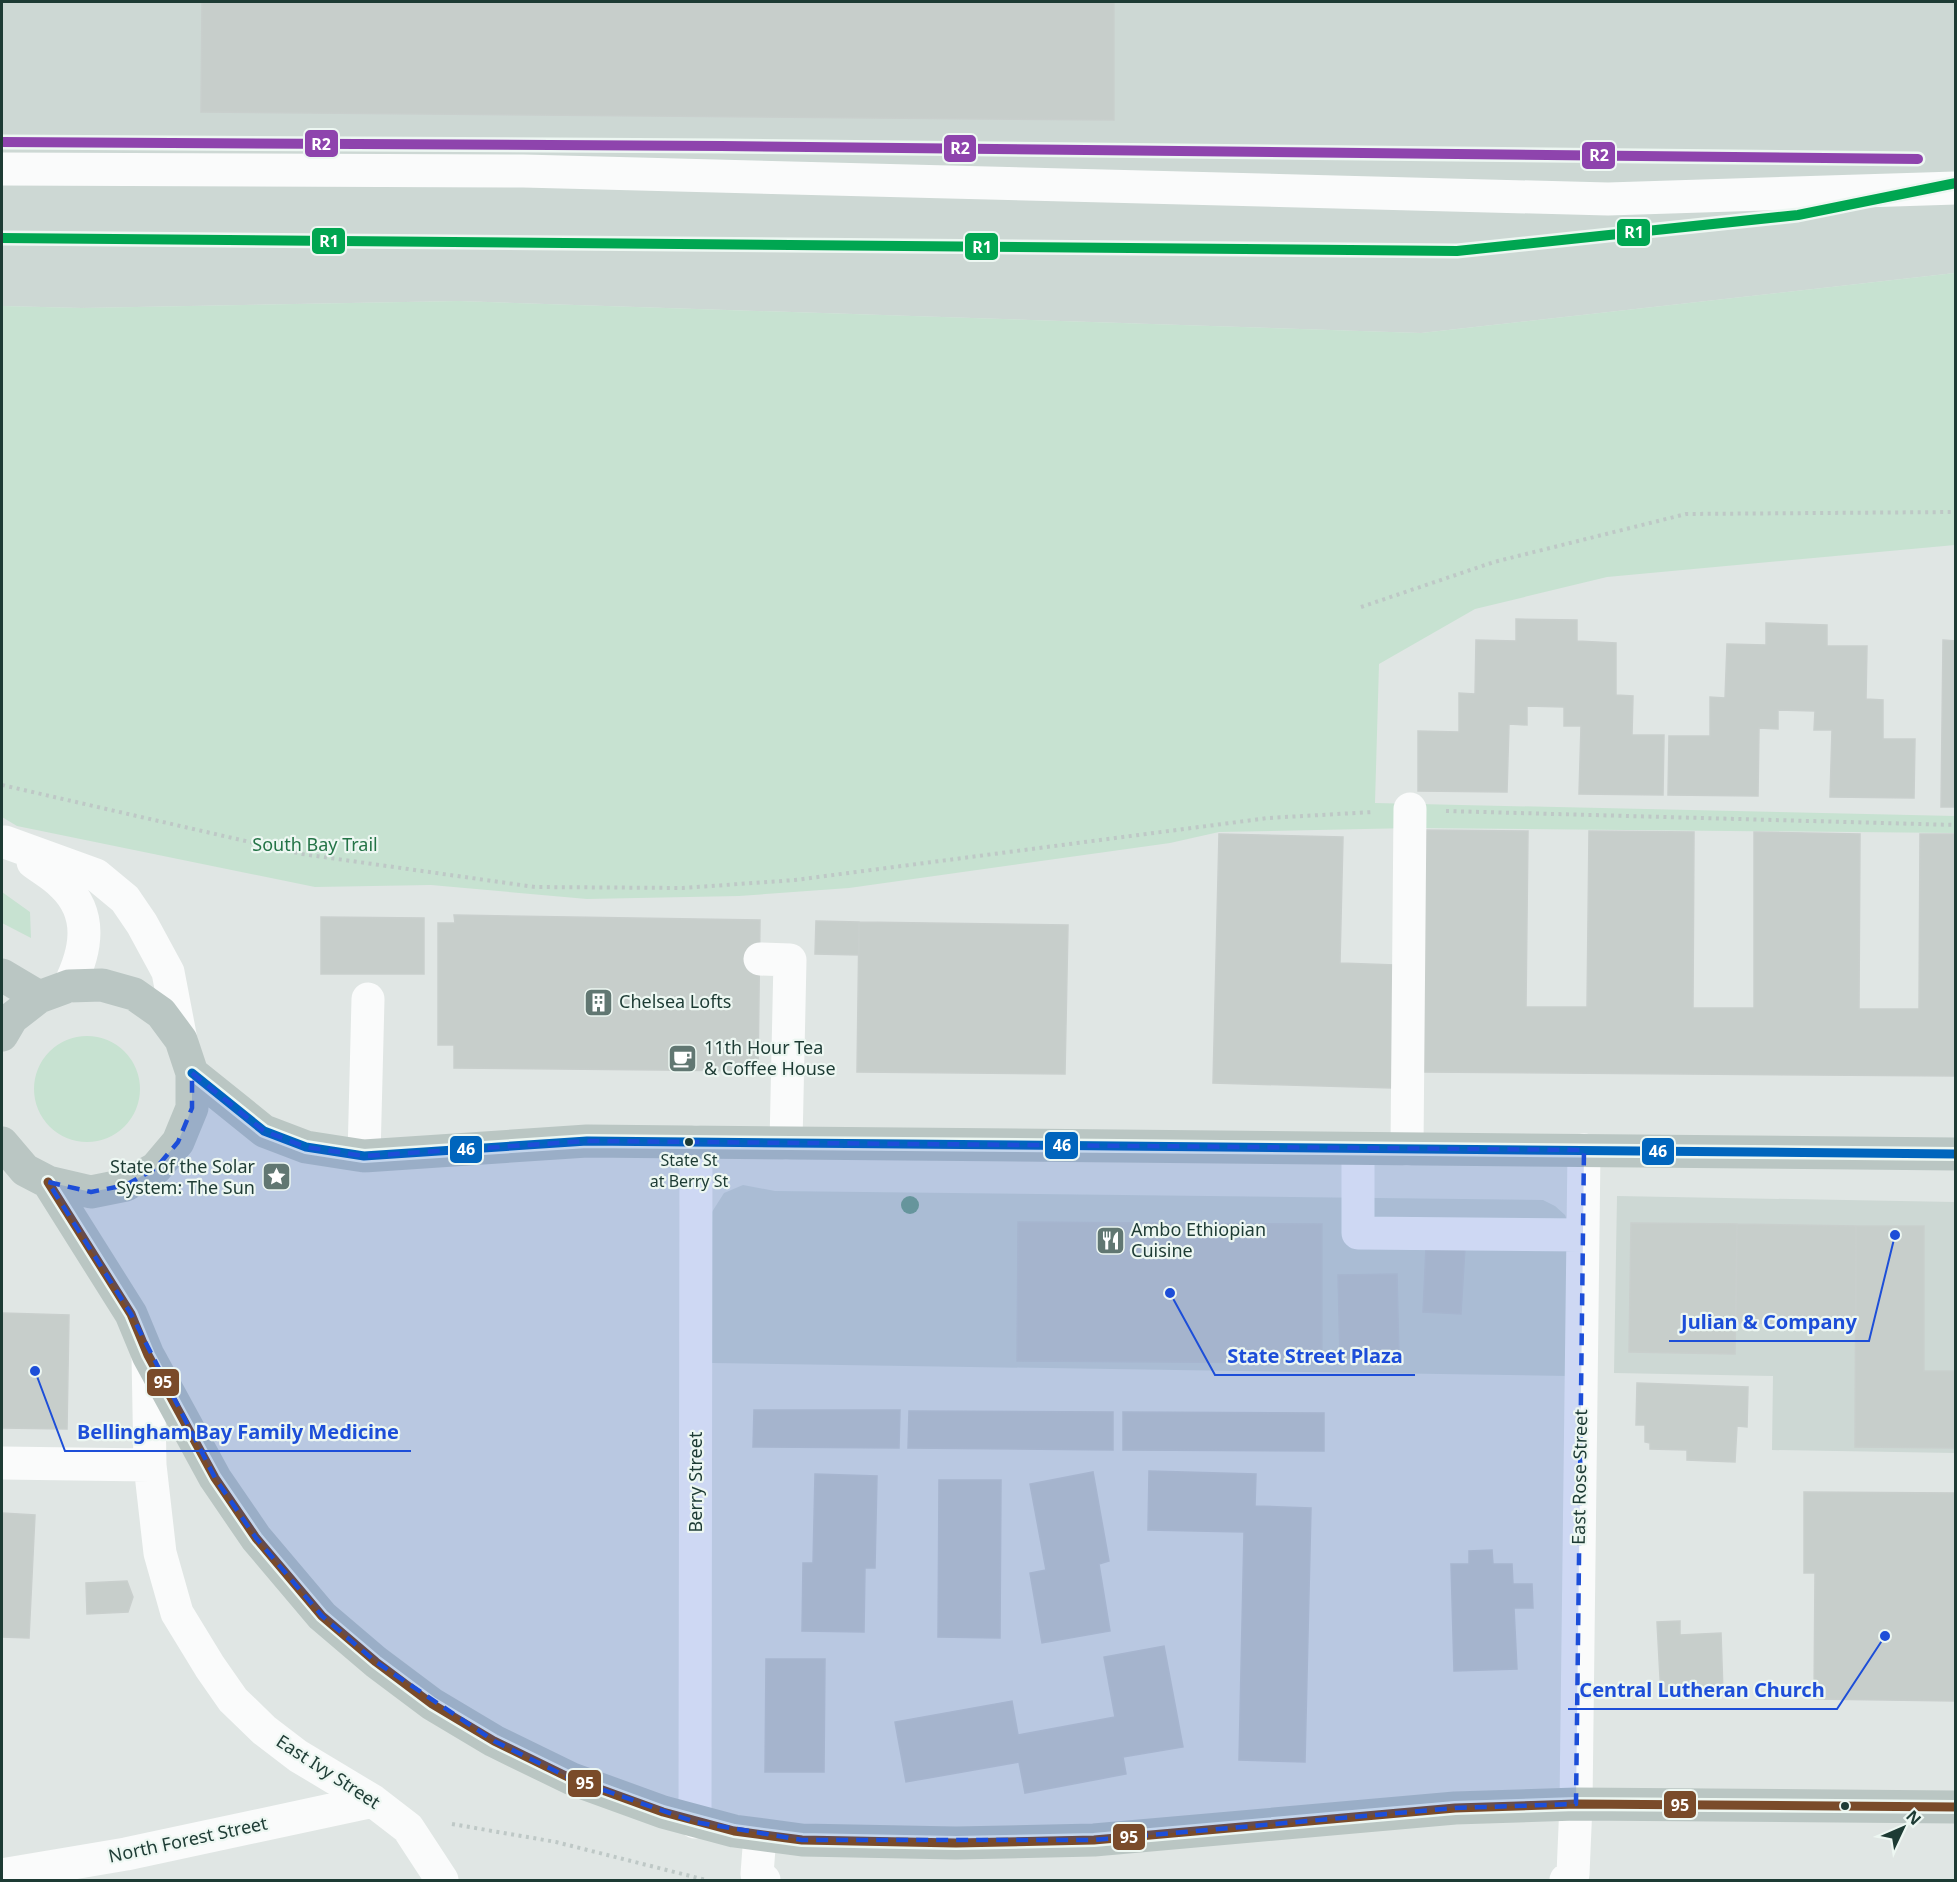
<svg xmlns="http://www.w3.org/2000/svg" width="1957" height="1882" font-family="'Noto Sans',sans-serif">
  <rect width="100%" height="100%" fill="#e0e6e4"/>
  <path fill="#cdd8d4" d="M2,2H1955V273L1421,333L459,301L82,308L2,306Z
    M743,1185L775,1191L1543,1200L1555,1206L1565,1215L1570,1229L1568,1376L712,1363V1212L724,1193Z
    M1617,1196L1955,1202V1453L1772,1450L1773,1376L1614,1373Z"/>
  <path fill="#c7e2d1" d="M1955,273V545L1607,577L1475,609L1379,664L1375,803L1955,816V833L1412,828L1219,832L1170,843L849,888L739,896L587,899L431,885L315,887L17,826L2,817V306L82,308L459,301L1421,333Z
    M2,892L30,912L31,938L2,923Z
    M34 1089a53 53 0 1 1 106 0a53 53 0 1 1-106 0Z"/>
  <path fill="#c7cecb" stroke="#c9cfcd" stroke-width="1.5" d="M202,2H1114V120L201,112Z
    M1516,619L1577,620V641L1616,643V695L1633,696L1632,735H1664L1663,795L1579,794L1581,726H1564V707L1527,706V725L1509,724L1507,792L1418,791V731L1459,732V693L1475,694L1476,640L1516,641Z
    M1766,623L1827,625V646H1867L1866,699L1883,700V739H1915L1914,798L1830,797L1832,730H1814L1815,711L1778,710V729L1759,728L1758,796L1668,795L1669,736H1710V697L1725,698L1727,644L1766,645Z
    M1943,640L1956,641V807H1941Z
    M1423,830L1528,831L1526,1007H1587L1589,831L1694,832L1693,1008H1754V832L1860,834L1859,1009H1919L1920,834H1956V1076L1422,1072Z
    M1219,834L1343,837L1340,963L1395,965L1392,1088L1213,1083Z
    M454,915L760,920L758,1071L454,1068V1045H438V923H455Z
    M321,917L424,918V974H321Z
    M816,921L859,922V955L815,954Z
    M859,922L1068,925L1065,1074L857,1072Z
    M1018,1222L1322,1224V1363L1017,1361Z
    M1631,1223L1737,1224L1735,1354L1629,1352Z
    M1737,1224L1856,1226V1324L1736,1323Z
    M1856,1226H1924V1371H1956V1448L1855,1447Z
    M1426,1246L1465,1248L1461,1314L1423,1312Z
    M1397,1274L1399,1357L1340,1358L1338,1275Z
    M2,1313L69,1315L67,1429L2,1428Z
    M1637,1383L1748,1387L1747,1427L1737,1426L1735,1462L1687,1460V1450L1650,1449V1443L1645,1442V1425H1636Z
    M754,1410H900L899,1448L753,1447Z
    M909,1411L1113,1412V1450L908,1448Z
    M1123,1412L1324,1413V1451L1123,1450Z
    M1149,1471L1256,1474L1255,1506L1311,1508L1305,1762L1239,1760L1244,1532L1148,1530Z
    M1093,1472L1109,1561L1099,1564L1110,1631L1042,1643L1030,1573L1046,1570L1030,1484Z
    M815,1474L877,1476L875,1568H865L864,1632L802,1631L803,1563H813Z
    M939,1480H1001L1000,1638L938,1637Z
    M1804,1492L1956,1493V1701L1814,1699L1815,1573H1804Z
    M2,1513L35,1515L29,1638L2,1637Z
    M1492,1550L1493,1564H1512L1513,1584H1532L1533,1608H1514L1517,1669L1454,1671L1451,1564H1469V1551Z
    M127,1581L133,1597L128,1612L87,1614L86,1583Z
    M1680,1621V1635L1721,1633L1723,1693L1661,1696L1657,1622Z
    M1164,1646L1183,1747L1123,1757L1126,1774L1025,1793L1019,1762L906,1782L895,1722L1012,1701L1018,1735L1115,1717L1104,1657Z
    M766,1659H825L824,1772H765Z"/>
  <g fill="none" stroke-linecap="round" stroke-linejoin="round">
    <path stroke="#bec8c6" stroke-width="4" stroke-dasharray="3 4.5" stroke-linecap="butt" d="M1361,607L1494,562L1686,514L1956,512
      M2,785L302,854L535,887L683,888L795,880L1268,818L1373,812
      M1446,811L1956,825
      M452,1824L556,1842L706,1880"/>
    <path stroke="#fafbfb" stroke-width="33" d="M2,169L523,171L1608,199L1956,188
      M5,842L96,875L125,899L142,924L168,972L181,1040
      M33,862C42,869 55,876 63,885C94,915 86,952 69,986
      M760,959L790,960L786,1143
      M1358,1149V1233L1583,1235
      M1407,1149L1410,809
      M364,1156L368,999
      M148,1355L150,1465L160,1553L177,1613L210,1667L233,1700L264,1730L298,1756L373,1801L408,1828L442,1880
      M2,1463L150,1465
      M695,1822L696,1142
      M760,1835L757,1874L764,1880
      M2,1875L126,1854L373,1801
      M1566,1880L1573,1874L1576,1804L1584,1150"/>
    <path stroke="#bac6c3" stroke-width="33" d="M2,975L39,997
      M2,1035L12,1018L39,997L69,986L102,985L134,994L161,1013L181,1040L192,1073V1108L178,1142L156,1168L126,1185L91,1192L48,1182L25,1170L2,1143
      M192,1073L264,1131L306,1147L364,1156L587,1141L1956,1154
      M48,1182L131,1314L148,1355L215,1478L256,1538L322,1616L376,1662L432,1704L494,1741L572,1779L663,1812L734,1831L802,1840L956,1843L1094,1840L1455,1808L1576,1804L1956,1807"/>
    <defs>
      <path id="bus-1" d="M192,1073L264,1131L306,1147L364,1156L587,1141L1956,1154"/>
      <path id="bus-2" d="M48,1182L131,1314L148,1355L215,1478L256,1538L322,1616L376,1662L432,1704L494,1741L572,1779L663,1812L734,1831L802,1840L956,1843L1094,1840L1455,1808L1576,1804L1956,1807"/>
    </defs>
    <use href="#bus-1" stroke="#edf7f2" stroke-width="14"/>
    <use href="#bus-2" stroke="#edf7f2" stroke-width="14"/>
    <use href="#bus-1" stroke="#0065bd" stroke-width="9"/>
    <use href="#bus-2" stroke="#7a4b2a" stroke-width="9"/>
    <defs>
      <path id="rail-1" d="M2,238L1457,251L1798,215L1956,183"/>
      <path id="rail-2" d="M2,142L721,146L1918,159"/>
    </defs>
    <use href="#rail-1" stroke="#edf7f2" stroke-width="15"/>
    <use href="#rail-2" stroke="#edf7f2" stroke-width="15"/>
    <use href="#rail-1" stroke="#00a651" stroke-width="10"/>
    <use href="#rail-2" stroke="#8e44ad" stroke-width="10"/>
  </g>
  <circle fill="#79a78e" cx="910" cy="1205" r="9"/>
  <path fill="#1d4ed8" fill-opacity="0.2" stroke="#1d4ed8" stroke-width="4.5" stroke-dasharray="12 8" stroke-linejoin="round" d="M192,1073L264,1131L306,1147L364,1156L587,1141L1584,1150L1576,1804L1455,1808L1094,1840H802L695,1822L572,1779L494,1741L376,1662L322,1616L256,1538L215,1478L131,1314L48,1182L91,1192L126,1185L156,1168L178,1142L192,1108Z"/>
  <defs>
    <symbol id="building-square" viewBox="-11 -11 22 22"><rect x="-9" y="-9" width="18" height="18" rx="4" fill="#617772" stroke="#edf7f2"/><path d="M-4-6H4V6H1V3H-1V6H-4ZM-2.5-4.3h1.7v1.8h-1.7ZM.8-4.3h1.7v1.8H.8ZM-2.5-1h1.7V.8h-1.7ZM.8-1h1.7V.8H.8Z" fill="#fff"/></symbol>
    <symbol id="cafe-square" viewBox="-11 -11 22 22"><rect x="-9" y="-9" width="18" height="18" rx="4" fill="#617772" stroke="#edf7f2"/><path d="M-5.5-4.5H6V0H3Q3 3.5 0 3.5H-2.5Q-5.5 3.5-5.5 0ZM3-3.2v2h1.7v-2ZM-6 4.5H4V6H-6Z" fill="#fff"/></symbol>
    <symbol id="sight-square" viewBox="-11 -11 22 22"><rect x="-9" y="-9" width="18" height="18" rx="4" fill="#617772" stroke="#edf7f2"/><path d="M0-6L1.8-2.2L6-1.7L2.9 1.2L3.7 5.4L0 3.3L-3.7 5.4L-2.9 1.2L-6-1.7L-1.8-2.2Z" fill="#fff"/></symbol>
    <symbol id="restaurant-square" viewBox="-11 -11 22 22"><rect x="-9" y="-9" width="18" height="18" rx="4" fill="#617772" stroke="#edf7f2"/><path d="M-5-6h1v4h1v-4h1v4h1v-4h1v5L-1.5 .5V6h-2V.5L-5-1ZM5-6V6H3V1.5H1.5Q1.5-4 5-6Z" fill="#fff"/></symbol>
  </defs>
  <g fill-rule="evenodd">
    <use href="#building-square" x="582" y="986" width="33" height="33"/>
    <use href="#cafe-square" x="666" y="1042" width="33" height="33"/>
    <use href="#sight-square" x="260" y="1160" width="33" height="33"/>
    <use href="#restaurant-square" x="1094" y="1224" width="33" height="33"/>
  </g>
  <g fill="#1d3b34" stroke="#edf7f2" stroke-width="2">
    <circle cx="689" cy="1142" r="5"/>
    <circle cx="1845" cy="1806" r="5"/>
  </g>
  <g text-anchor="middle" stroke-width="4.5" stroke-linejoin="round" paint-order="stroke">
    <g font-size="16" fill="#1d3b34" stroke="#edf7f2">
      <text x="689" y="1166">State St<tspan x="689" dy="21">at Berry St</tspan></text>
    </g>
    <g font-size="18" fill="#247447" stroke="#edf7f2">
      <text x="315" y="851">South Bay Trail</text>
    </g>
    <g font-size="18" fill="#1d3b34" stroke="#edf7f2" text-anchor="start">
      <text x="619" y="1008">Chelsea Lofts</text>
      <text x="704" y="1054">11th Hour Tea<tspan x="704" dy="21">&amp; Coffee House</tspan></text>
      <text x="255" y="1173" text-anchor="end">State of the Solar<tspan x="255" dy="21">System: The Sun</tspan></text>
      <text x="1131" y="1236">Ambo Ethiopian<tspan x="1131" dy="21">Cuisine</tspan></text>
    </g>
    <g font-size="18" fill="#1d3b34" stroke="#edf7f2">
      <text transform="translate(1580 1477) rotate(-89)" y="6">East Rose Street</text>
      <text transform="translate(696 1482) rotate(-90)" y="6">Berry Street</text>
      <text transform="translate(328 1772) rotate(33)" y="6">East Ivy Street</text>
      <text transform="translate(188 1840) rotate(-12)" y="6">North Forest Street</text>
    </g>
  </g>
  <path fill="none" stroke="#1d4ed8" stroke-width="2" d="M1895 1235L1869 1341H1669M1170 1293L1215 1375H1415M35 1371L65 1451H411M1885 1636L1837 1709H1568"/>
  <g fill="#1d4ed8" stroke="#edf7f2" stroke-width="2">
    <circle cx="1895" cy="1235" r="6"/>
    <circle cx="1170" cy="1293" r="6"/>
    <circle cx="35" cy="1371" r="6"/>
    <circle cx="1885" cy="1636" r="6"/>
  </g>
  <g font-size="20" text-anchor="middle" font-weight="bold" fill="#1d4ed8" stroke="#edf7f2" stroke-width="4.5" stroke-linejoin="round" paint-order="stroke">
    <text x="1769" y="1329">Julian &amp; Company</text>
    <text x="1315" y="1363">State Street Plaza</text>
    <text x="238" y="1439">Bellingham Bay Family Medicine</text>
    <text x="1702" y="1697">Central Lutheran Church</text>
  </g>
  <g stroke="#edf7f2" stroke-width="2">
    <rect x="304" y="129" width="35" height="29" rx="6" fill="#8e44ad"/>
    <rect x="943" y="134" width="34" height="29" rx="6" fill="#8e44ad"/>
    <rect x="1581" y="141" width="35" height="29" rx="6" fill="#8e44ad"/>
    <rect x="1616" y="218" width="35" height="29" rx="6" fill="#00a651"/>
    <rect x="311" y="227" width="35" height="28" rx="6" fill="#00a651"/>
    <rect x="964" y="232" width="35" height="29" rx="6" fill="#00a651"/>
    <rect x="1044" y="1131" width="35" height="29" rx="6" fill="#0065bd"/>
    <rect x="449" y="1135" width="34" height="29" rx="6" fill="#0065bd"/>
    <rect x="1641" y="1137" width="34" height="29" rx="6" fill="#0065bd"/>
    <rect x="146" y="1368" width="34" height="29" rx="6" fill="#7a4b2a"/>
    <rect x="567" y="1769" width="35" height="29" rx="6" fill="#7a4b2a"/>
    <rect x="1663" y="1790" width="34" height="29" rx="6" fill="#7a4b2a"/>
    <rect x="1112" y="1823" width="34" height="28" rx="6" fill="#7a4b2a"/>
  </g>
  <g font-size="16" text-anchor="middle" font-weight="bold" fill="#fff">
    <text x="321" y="150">R2</text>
    <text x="960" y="154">R2</text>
    <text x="1599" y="161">R2</text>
    <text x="1634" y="238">R1</text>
    <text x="329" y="247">R1</text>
    <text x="982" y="253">R1</text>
    <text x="1062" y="1151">46</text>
    <text x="466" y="1155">46</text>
    <text x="1658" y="1157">46</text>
    <text x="163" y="1388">95</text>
    <text x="585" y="1789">95</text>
    <text x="1680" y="1811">95</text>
    <text x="1129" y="1843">95</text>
  </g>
  <rect width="1957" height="1882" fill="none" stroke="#1d3b34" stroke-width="6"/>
  <g transform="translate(1903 1828) rotate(46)" stroke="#edf7f2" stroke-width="4.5" paint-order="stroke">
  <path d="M0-4.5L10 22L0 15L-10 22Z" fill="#1d3b34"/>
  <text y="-9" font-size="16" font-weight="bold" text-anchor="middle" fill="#1d3b34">N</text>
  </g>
</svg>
